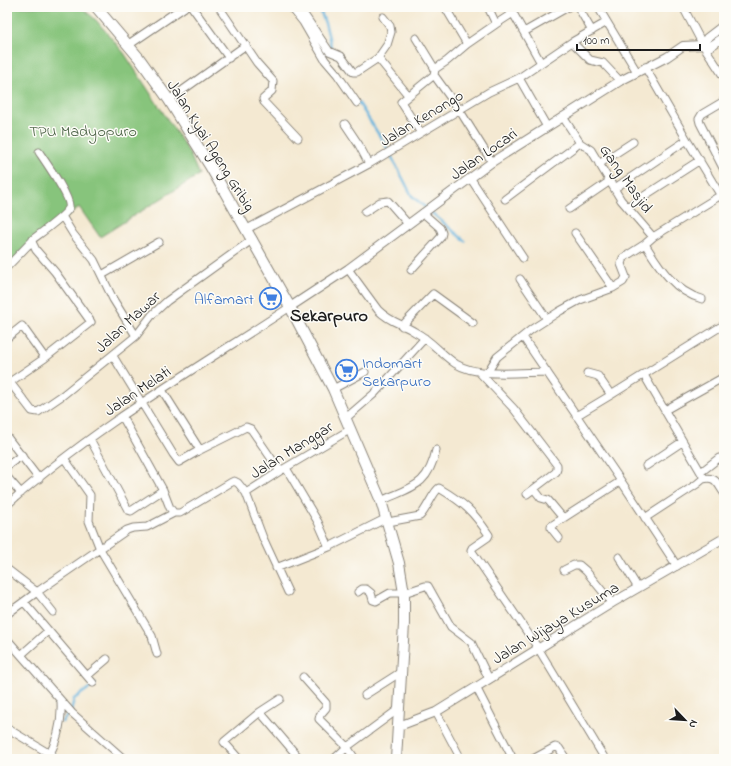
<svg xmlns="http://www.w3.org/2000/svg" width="731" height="766" font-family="'Indie Flower',sans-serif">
  <rect width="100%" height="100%" fill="#fdfcf7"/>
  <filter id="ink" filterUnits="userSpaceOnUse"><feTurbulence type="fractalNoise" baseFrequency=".025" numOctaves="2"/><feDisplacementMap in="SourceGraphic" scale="8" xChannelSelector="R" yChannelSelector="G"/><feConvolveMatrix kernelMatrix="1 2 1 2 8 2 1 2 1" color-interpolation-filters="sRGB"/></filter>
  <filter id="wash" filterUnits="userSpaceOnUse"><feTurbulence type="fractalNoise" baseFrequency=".012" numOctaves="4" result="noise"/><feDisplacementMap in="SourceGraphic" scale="16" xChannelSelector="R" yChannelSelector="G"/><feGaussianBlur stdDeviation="0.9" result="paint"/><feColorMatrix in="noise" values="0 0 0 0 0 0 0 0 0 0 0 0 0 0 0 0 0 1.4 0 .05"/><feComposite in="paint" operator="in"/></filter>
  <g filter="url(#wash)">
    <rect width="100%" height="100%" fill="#f4e9d2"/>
    <path fill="#87c47b" stroke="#52704c" d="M7,7H81L96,20L124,53L189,152L199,175L100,237L79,207L7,267Z"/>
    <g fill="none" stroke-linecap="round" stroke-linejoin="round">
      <path stroke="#61b1dc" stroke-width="2.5" d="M319,7L326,26L331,46L330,48
        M358,102L386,146L412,196L465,241
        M62,722L71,711L74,699L95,684
        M53,753V759"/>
    </g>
  </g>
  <g filter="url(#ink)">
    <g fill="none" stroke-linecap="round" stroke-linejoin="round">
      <defs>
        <path id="minor" d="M192,7L229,58
          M219,7L257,63L273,81L272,91L263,99L264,102L298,138
          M291,7L303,22L325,60L337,74L357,103
          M299,7L329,51L341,56L353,72H357L378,58L387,45L391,32L390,26L383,17
          M488,7L496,24
          M578,7L592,31
          M598,7L637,72
          M683,7L703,45L724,77
          M524,32L568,7
          M416,38L435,69L434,75L401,102L421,133
          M572,42L590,60L603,63L620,81
          M467,44L496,24L513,13L541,63
          M378,58L408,95
          M645,67L687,140L724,201
          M435,69L447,61L467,44L445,7
          M434,75L460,111L492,162
          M519,78L547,127
          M169,100L246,45
          M724,101L702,114L699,119L700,123L724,170
          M563,117L580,143L591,150L621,200L653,237
          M345,124L359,145L369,164
          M599,164L633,142
          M471,179L523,258
          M615,188L687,140
          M505,199L580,143
          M627,207L700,160
          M569,209L610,181
          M365,212L380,202L388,201L408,224
          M62,216L73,234L94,260L113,299L136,336
          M247,229L369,164L489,92L519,78L572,42L607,22
          M575,233L613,288
          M645,244C659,267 675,292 702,299
          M7,267L32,241
          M348,269L378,310C391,323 401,323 415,332C431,340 442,355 456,364C479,378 521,372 547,372
          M411,270L441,237L442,233L440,228L423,213
          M102,275L159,242
          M520,279L547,319
          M402,326L433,294L473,323
          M523,337L621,481L677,566
          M7,338L22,326L45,358
          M113,356L173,454L179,462L200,450L246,427L251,429L280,471
          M480,373L514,409L557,465V469L556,472L527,494
          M487,373L497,357L532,329L560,311L580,300L613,288L623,282L626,277L621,264L623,258L645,244L653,237L721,195
          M587,373L598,376L611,395
          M644,375L703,476V479L697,484L645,518
          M7,383L12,385L32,411L38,412L63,395L136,336L152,315L167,301L253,239
          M7,384L45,358L91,322L55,272L36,250L32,242L33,239C41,233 66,215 69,208C72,199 45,161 39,152
          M333,389L365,372
          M162,390L200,450
          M665,410L724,377
          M122,416L163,490L170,508L174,513H180L230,483L234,481L238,483L246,493L263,538L288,592
          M576,416L611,395L720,327
          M346,418L375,393L425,338
          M7,437L39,479
          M90,439L128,510L131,511L163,490
          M64,458L90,495L89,521L100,549L152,636L157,654
          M7,466L22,455
          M646,466L682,442
          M286,468L318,522L329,547
          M701,472L719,458L724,461
          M7,477L21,493
          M703,479C716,476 717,483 724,493
          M534,489L541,498L548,500L563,518
          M246,493L280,471L351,429
          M381,501C411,487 428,487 436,450
          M7,505C93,428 194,370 290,307
          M388,522L420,516C427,509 433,492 439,488C464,503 473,511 489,535L488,537L472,548L471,550L538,648L605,759
          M559,538L551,528V526L621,481
          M619,557L638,588
          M276,568L329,547L387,518
          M7,569L37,592L7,614
          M564,570L574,565H579L586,571L612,603
          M358,592L362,589H366L371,593L373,600L376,601L390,593H404L425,586H428L451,627L471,642L489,679
          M24,602L87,676L107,659
          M53,612L37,592L127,530L133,528L147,527L174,513
          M7,639L72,713L124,759
          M21,655L48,631
          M87,676L93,683
          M303,677L326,703V708L320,715L319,719L347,747L355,759
          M476,687L513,759
          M365,695L401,672
          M260,712L300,759
          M436,712L461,759
          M10,730L50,754
          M47,759C57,742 62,721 61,702
          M239,759L224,742L260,712L280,699
          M334,759L347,747L400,708
          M533,759L555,747L559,748L566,759"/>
        <path id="tertiary" d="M128,45L184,7
          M703,45L707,38L724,25
          M290,307L348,269L492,162L620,81L667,57L683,46L703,45L711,46L724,37
          M399,726L436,712L612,603L724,538"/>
        <path id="primary" d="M96,7L139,58L169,100L210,166L290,307L333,389L381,501L399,563L404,593V624L396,759"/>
      </defs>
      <use href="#minor" stroke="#888277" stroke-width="9"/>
      <use href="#tertiary" stroke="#888277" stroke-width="10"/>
      <use href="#primary" stroke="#888277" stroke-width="12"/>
      <use href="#minor" stroke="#fff" stroke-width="7"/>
      <use href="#tertiary" stroke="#fff" stroke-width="8"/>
      <use href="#primary" stroke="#fff" stroke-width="10"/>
    </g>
  </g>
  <defs>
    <symbol id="supermarket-ring" viewBox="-11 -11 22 22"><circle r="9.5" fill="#fdfcf7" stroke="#3f7fe0" stroke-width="1.5"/><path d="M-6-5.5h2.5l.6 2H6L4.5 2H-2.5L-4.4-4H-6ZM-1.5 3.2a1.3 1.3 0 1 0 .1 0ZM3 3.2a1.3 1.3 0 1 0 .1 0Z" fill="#3f7fe0"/></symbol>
  </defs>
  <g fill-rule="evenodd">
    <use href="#supermarket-ring" x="258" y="286" width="25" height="25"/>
    <use href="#supermarket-ring" x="334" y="358" width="25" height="25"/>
  </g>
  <g text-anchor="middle" stroke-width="3" stroke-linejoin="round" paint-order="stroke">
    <g font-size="16" fill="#1c1c1c" stroke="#fdfcf7">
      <text transform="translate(421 117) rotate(-31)" y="6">Jalan Kenongo</text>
      <text transform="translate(212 145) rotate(58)" y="6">Jalan Kyai Ageng Gribig</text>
      <text transform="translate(483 153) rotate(-35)" y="6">Jalan Locari</text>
      <text transform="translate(627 178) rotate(55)" y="6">Gang Masjid</text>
      <text transform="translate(127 321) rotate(-43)" y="6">Jalan Mawar</text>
      <text transform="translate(137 390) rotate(-34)" y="6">Jalan Melati</text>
      <text transform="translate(291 449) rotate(-32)" y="6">Jalan Manggar</text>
      <text transform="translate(555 622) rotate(-31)" y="6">Jalan Wijaya Kusuma</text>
    </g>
    <g font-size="16" fill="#475f42" stroke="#fdfcf7">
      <text x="83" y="136">TPU Madyopuro</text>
    </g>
    <g font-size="16" fill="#366cbe" stroke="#fdfcf7" text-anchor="end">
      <text x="254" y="304">Alfamart</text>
      <text x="362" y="368" text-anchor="start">Indomart<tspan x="362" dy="18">Sekarpuro</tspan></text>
    </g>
    <g font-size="18" font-weight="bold" fill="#1c1c1c" stroke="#fdfcf7">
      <text x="329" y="321">Sekarpuro</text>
    </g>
  </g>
  <rect width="731" height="766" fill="none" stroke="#fdfcf7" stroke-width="24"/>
  <g transform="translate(685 720) rotate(115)" stroke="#fdfcf7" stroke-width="3" paint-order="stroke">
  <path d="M0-3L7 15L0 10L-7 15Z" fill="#1c1c1c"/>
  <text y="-6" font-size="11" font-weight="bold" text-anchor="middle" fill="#1c1c1c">N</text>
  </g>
  <path d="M577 44v6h123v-6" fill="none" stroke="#1c1c1c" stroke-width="2"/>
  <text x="583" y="44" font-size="12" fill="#1c1c1c" stroke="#fdfcf7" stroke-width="3" paint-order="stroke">100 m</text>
</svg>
